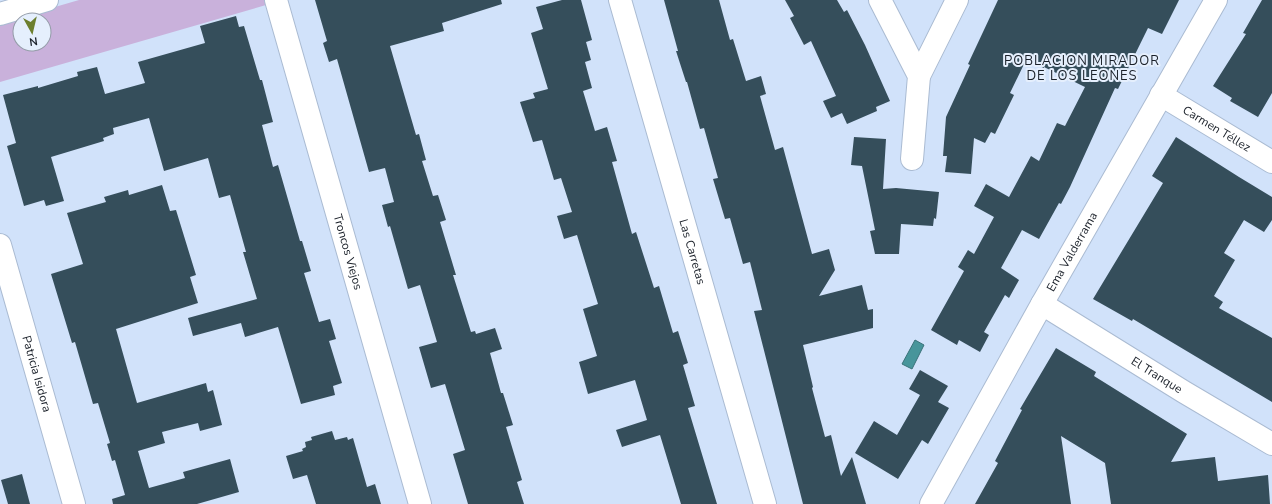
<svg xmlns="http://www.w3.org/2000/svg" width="1272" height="504" font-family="'Nunito Sans',sans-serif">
  <rect width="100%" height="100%" fill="#d1e2fa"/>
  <path fill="#c9b1db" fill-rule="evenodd" d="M79,0H265L266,5L0,82V23ZM20,20H44V44H20Z"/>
  <path fill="#47959b" stroke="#3a7279" d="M915,340L924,345L912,369L902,364Z"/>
  <path fill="#354e5b" d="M315,0H501L502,4L442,23L444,31L390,46L416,135L419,134L426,160L422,161L433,196L438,195L446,220L440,222L456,275H453L471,332L475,331L476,334L495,328L502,349L490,353L501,393H503L513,425L506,427L522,480L517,482L524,504H468L453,454L465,450L445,384L431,388L419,347L437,342L420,285L408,289L390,226L388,227L382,205L394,202L385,168L369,172L337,59L329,62L323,43L327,41Z
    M562,0H581L592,40L586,42L591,60L585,62L592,88L583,91L595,131L607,127L617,161L612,162L632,234L636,232L654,288L659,286L673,333L678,331L688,363L683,365L695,406L688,408L717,504H681L660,435L622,447L616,430L647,420L635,380L588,394L579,362L597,356L583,309L598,304L577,235L564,239L557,216L572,212L561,178L554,180L542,140L533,142L520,102L535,98L533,93L548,89L531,33L543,29L536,7Z
    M664,0H719L730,40L733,39L746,81L761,76L766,94L760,96L775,150L783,147L812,254L829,249L835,270L819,296L862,285L868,310L873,309V328L803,345L813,387L812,388L825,437L831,435L841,476L852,457L866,504H803L754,311L762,310L750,262L743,264L730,218L725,219L713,179L718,178L704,128L700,129L687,82H686L676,51H678Z
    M785,0H837L844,12L847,10L865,45L890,101L876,107L877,111L847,124L842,113L831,118L823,101L836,96L811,41L804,45L790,18L794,16Z
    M998,0H1179L1162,34L1148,28L1118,89L1115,88L1070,187L1061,204L1059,203L1039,239L1022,230L1001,268L1019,280L1009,298L1005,295L984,332L989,335L980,352L959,340L957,345L931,330L964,271L958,267L968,250L974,254L994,217L974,206L986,184L1009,197L1031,156L1039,161L1057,123L1065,126L1085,87L1044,67V68L1026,60L1010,93L1014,95L995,134L991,132L985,143L974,138L971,174L945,172L947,156H943L946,117L970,65L968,64Z
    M1262,0H1272V93L1258,117L1230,101L1232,98L1213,86L1246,34L1243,33Z
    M236,16L239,27L244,26L260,80H262L273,122L262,125L273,167L278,165L300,241H302L311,271L304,273L319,322L330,319L336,339L329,341L342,383L333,386L335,395L301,404L278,327L245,337L241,323L193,336L188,318L257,299L243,252H246L230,195L219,198L208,158L164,171L149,118L113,128L114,134L103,138L104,141L51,157L64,201L46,206L44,200L24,206L7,146L16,143L3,95L38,86V88L78,76L77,72L97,67L105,94L145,83L138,62L205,43L200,26Z
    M854,137L886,139L883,189L896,188L939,192L936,219L934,218L933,226L901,224L899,254H875L870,231L875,230L862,166L851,165Z
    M1176,137L1239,177L1272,197V220L1264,232L1244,220L1224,253L1235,260L1214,296L1223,302L1219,308L1272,338V402L1133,319L1132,321L1093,299L1163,183L1152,176Z
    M162,185L170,211L176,210L196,275L190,277L198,303L116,329L137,403L206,383L208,392L213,390L222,425L200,431L198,423L162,432L165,443L138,451L149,488L185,478L183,472L230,459L239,492L197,504H113L112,499L125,495L115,460L112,461L107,444L110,443L98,403L93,404L75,342L72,343L51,274L83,264L67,213L106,202L104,197L128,190L129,195Z
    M1056,348L1096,372L1094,376L1187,434L1171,462L1215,457L1218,481L1268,475L1270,504H1111L1105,463L1061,436L1071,504H975L998,463L995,461L1022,410L1020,409Z
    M920,370L948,386L938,402L949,408L928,444L922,440L898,479L855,453L874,421L897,435L920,395L909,389Z
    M332,431L335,440L347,437L348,440L353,438L367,487L375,484L381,504H316L307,475L293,479L286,456L303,451L302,449L306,447L305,442L312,440L311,437Z
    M22,474L30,504H8L1,480Z"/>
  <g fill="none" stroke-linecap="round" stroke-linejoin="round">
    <defs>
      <g id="minor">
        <path id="s1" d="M276,0L420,504"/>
        <path id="s2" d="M620,0L765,504"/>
        <path d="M880,0L919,76L912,159"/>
        <path d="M0,14L47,0"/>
        <path d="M919,76L957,0"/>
        <path id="s3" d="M1161,95L1272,162"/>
        <path id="s4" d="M0,245L74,504"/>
        <path id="s5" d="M1042,304L1184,392L1272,444"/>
        <path id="s6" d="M931,504L1042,304L1216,0"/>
      </g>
    </defs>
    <use href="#minor" stroke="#aabbd2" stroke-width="24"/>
    <use href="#minor" stroke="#fff" stroke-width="22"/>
  </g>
  <g text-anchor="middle" stroke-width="4" stroke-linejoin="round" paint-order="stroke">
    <g font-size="12" fill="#1a2029" stroke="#e5effd">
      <text dy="4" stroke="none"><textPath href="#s3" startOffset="65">Carmen Téllez</textPath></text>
      <text dy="4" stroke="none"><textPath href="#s6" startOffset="289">Ema Valderrama</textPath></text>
      <text dy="4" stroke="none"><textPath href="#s1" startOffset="262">Troncos Viejos</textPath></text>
      <text dy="4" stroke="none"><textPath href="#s2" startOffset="262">Las Carretas</textPath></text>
      <text dy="4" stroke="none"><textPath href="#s4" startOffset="134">Patricia Isidora</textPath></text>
      <text dy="4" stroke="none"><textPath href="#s5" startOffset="135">El Tranque</textPath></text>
    </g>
    <g font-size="13" letter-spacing="1" fill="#1a2029" stroke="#e5effd">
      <text x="1082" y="65">POBLACION MIRADOR<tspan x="1082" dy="15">DE LOS LEONES</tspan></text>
    </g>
  </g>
  <g transform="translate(32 32) rotate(172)"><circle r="19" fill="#e5effd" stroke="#949ca8"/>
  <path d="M0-3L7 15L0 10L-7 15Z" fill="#6c7f2f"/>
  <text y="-6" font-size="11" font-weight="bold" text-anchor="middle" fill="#1a2029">N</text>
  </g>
</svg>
